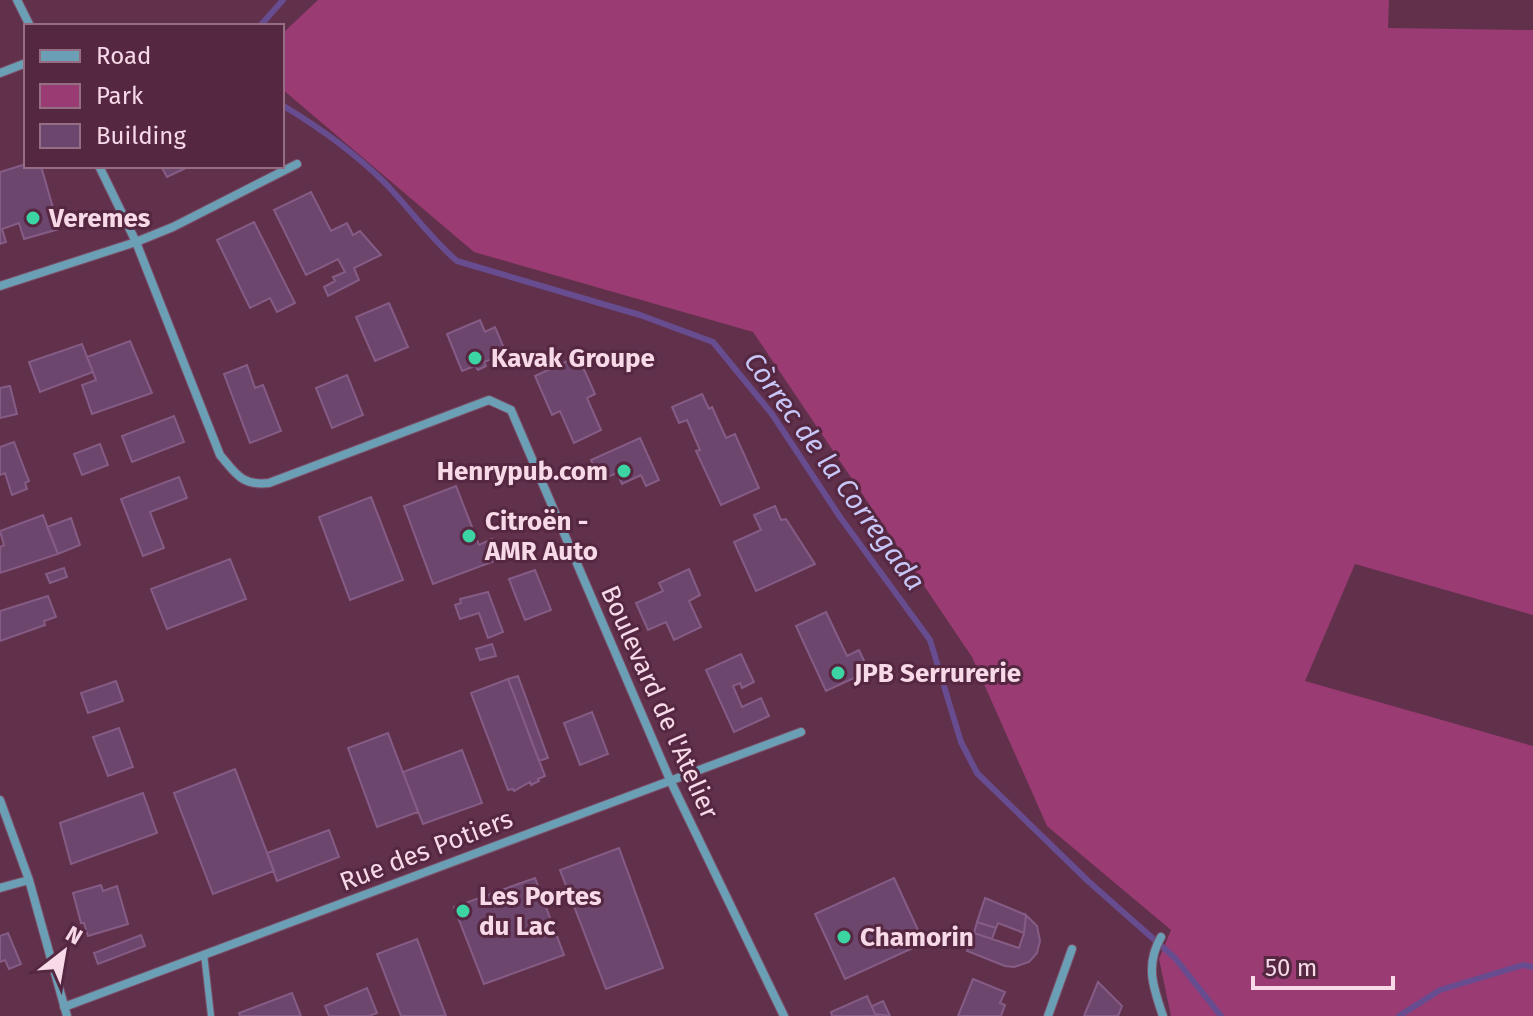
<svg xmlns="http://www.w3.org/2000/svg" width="1533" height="1016" font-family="'Fira Sans',sans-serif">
  <rect width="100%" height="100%" fill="#61314c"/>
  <path fill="#9a3b73" d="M318,0H1389L1388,28L1533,30V615L1355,564L1305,681L1533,746V1016H1171L1159,959L1171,930L1047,826L972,657L753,332L474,252L282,89V34Z"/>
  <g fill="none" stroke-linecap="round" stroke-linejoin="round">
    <path stroke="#684c90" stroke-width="6" d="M260,26L283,0
      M282,105C317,126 357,155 386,184C410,209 430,238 457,261L640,315L713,342L772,414L840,517L930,640L961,742L977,773L1088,881L1175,958L1221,1016
      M1399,1016L1440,990L1523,965L1533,967"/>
  </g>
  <path fill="#6d466d" stroke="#855c85" stroke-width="2" d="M26,164L41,166L59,229L24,239L19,223L2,229L6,242L0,244V172Z
    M161,166H190L167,177Z
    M311,192L331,231L347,223L353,235L360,231L381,255L354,268L359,280L328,296L324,287L335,281L333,277L345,272L338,259L306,275L274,210Z
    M254,222L295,303L277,312L270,298L250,308L217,240Z
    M389,303L408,347L375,361L356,317Z
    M480,320L485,332L495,327L506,353L484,362L486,366L478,370L475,366L462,371L447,334Z
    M130,341L152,393L92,414L82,385L96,380L87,357Z
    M82,344L93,372L40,392L29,362Z
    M578,356L595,394L587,398L601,430L574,443L560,411L552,415L535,376Z
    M247,365L255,388L263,385L281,431L250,443L224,374Z
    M347,375L363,415L332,428L316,388Z
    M10,386L17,414L0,418V388Z
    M702,394L709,409L712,407L726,438L735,434L759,488L721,505L696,451L700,450L687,420L679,423L672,407Z
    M174,416L184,442L132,462L122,436Z
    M640,438L659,480L646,486L641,475L622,484L617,473L600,480L591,460Z
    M14,442L29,481L25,483L27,489L12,495L5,473L0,475V447Z
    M100,444L108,465L82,475L74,454Z
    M179,477L187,498L150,512L164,548L143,556L121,499Z
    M456,486L479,545L492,539L500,559L433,584L404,506Z
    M371,497L403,580L350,600L319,517Z
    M775,506L781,520L786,519L815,564L756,591L734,542L761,530L754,515Z
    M43,515L58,554L0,573V547L4,545L0,531Z
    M71,518L80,545L58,554L47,527Z
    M230,559L246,599L167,629L151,589Z
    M64,568L67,577L50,583L46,574Z
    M689,569L700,595L689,601L701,627L674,640L666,622L648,630L636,603L663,591L659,583Z
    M535,570L551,610L525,620L509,579Z
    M488,592L503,632L488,638L479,613L460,619L455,605L461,603L460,599Z
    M48,596L56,617L44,621L45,625L0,641V611Z
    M826,612L847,656L859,650L869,671L826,691L796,626Z
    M492,644L496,656L480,660L476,649Z
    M741,654L754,682L742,688L740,683L733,686L742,707L761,698L769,716L734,732L706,670Z
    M518,676L548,758L539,761L508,679Z
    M508,679L545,776L538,779L539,781L531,785L530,782L514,791L513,789L508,790L471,693Z
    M116,681L123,701L88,713L81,693Z
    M592,712L608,754L580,765L564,723Z
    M119,728L133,767L108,776L93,737Z
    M388,733L418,812L377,827L348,748Z
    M462,750L482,803L423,824L403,772Z
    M235,769L274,871L213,894L174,793Z
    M143,793L157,833L71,864L60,823Z
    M329,830L339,857L277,881L267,853Z
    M619,848L663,968L606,989L560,870Z
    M535,878L564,955L484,984L454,907Z
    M894,878L924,943L845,979L815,914Z
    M101,885L103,891L117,886L128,924L88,936L84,923H81L73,893Z
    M985,898L1026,915L1024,933L998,923L996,928L977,922Z
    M1026,915L1037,926L1040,941L1037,953L1029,962L1014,967L1005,966L967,951L974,933L1019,948L1024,933Z
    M977,922L996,928L992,939L974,933Z
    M8,933L21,964L9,969L5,960L0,962V936Z
    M141,935L145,946L98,964L94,953Z
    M417,939L446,1016H401L377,954Z
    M973,979L1005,992L1000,1003L1005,1005L1001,1016H958Z
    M1098,982L1122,1006L1118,1016H1084Z
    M367,988L377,1013L369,1016H329L325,1006Z
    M292,993L301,1016H240L239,1013Z
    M867,996L875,1014L879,1016H832L831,1012Z
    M883,1001L890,1016L875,1014L872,1006Z"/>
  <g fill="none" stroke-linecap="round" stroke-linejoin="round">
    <defs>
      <path id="lane" d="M204,954L211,1016"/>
      <path id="street" d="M17,0L30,26
        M0,73L26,63
        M99,166L136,242L220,455C236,474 242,486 269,483L489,400L511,410L670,780L784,1016
        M0,286L136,242L173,227L297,164
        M0,800L29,880L0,888
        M29,880L67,1016
        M1161,937C1145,965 1153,987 1163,1016
        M64,1007L801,732
        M1048,1016L1072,949"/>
    </defs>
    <use href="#lane" stroke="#7c4f68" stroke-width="8"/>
    <use href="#street" stroke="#7c4f68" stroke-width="10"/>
    <use href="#lane" stroke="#6b9fb5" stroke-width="6"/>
    <use href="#street" stroke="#6b9fb5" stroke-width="8"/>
  </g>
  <g fill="#3dd4a3" stroke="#552741" stroke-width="3">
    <circle cx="33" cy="218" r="8"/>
    <circle cx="475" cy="358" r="8"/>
    <circle cx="624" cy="471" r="8"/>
    <circle cx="469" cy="536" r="8"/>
    <circle cx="838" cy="673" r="8"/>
    <circle cx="463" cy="911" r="8"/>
    <circle cx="844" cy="937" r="8"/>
  </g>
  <g text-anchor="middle" stroke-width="6" stroke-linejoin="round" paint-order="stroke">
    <g font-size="26" font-weight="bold" fill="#f7d9e8" stroke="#552741" text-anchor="start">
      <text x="49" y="227">Veremes</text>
      <text x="491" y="367">Kavak Groupe</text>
      <text x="608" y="480" text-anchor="end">Henrypub.com</text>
      <text x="485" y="530">Citroën -<tspan x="485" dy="30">AMR Auto</tspan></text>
      <text x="854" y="682">JPB Serrurerie</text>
      <text x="479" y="905">Les Portes<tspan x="479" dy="30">du Lac</tspan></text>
      <text x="860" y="946">Chamorin</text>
    </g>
    <g font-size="26" fill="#f7d9e8" stroke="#552741">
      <text transform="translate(660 702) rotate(66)" y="9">Boulevard de l'Atelier</text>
      <text transform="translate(426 850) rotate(-21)" y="9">Rue des Potiers</text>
    </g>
    <g font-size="28" font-style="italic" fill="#c7c6f7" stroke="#552741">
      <text transform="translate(835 471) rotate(54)" y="10">Còrrec de la Corregada</text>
    </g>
  </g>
  <rect x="24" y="24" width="260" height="144" fill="#552741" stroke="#966e84" stroke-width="2"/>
  <rect x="40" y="50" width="40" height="12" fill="#6b9fb5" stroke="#966e84" stroke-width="2"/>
  <text x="96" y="64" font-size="24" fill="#f7d9e8">Road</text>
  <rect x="40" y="84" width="40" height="24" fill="#9a3b73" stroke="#966e84" stroke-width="2"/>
  <text x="96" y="104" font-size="24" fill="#f7d9e8">Park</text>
  <rect x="40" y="124" width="40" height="24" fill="#6d466d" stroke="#966e84" stroke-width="2"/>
  <text x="96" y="144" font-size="24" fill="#f7d9e8">Building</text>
  <g transform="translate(64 952) rotate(31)" stroke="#552741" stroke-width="6" paint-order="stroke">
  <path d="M0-6L14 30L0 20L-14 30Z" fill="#f7d9e8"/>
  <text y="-12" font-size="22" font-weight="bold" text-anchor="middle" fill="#f7d9e8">N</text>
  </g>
  <path d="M1253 976v12h140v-12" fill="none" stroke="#f7d9e8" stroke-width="4"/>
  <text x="1265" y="976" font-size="24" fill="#f7d9e8" stroke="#552741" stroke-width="6" paint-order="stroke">50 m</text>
</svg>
